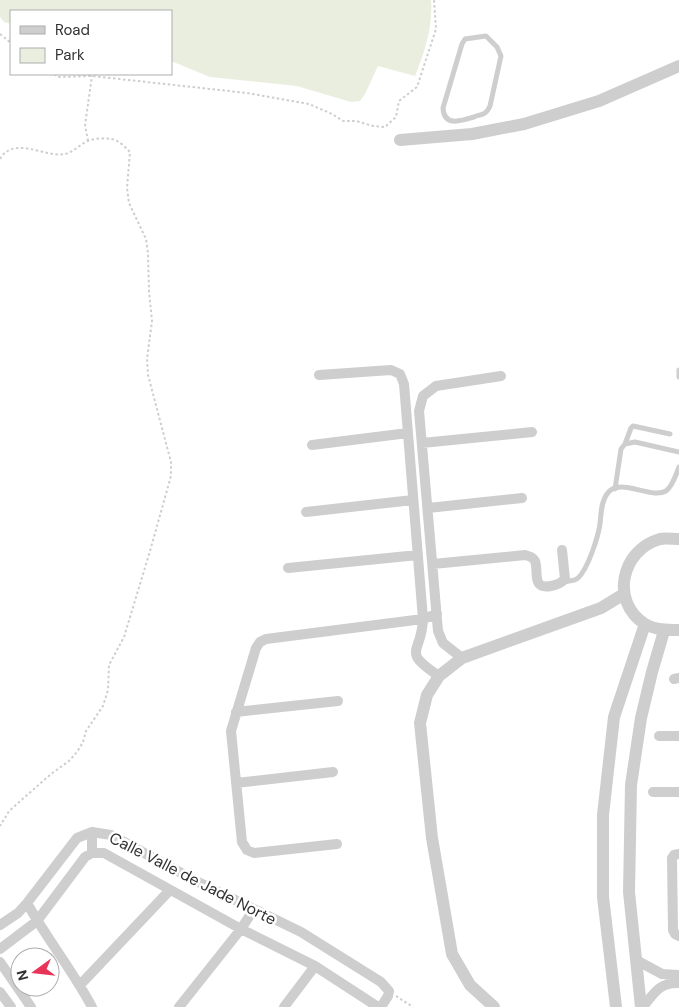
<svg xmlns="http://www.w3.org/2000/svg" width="679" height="1007" font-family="'DM Sans',sans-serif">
  <rect width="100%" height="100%" fill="#fff"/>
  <path fill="#e9eedf" d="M0,0H431C433,27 425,51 415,76L378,66L365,94L360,101L351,102L297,86L210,77L171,61V11H11V24L4,22L0,17Z"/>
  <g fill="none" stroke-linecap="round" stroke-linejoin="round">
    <path stroke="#cecece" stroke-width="2" stroke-dasharray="2.5 2.5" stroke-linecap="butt" d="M0,34L11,43
      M54,74L59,77L92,76L247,93L309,104L332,114L343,121H356L373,126L385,127L396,117L399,101L417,87L436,29L434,0
      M88,141L85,125L92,76
      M0,159C14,135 45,158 65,154C74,152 80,144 88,141C95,138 104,138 111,139C119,140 125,147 130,152L127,188L129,203L146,239L148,253L149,291L152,321L147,359L148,375L171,462V476L150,551L124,637L109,665L108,690L103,706L86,731L83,742L77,752L69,761L51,774L9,811L0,826
      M396,996L413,1007"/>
    <path stroke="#cecece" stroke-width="5" d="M486,36L497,47L501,56L490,106C489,108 488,111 485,113C483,115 477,115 474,117C461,121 444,127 443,108L462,44L465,39Z
      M679,370V377
      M625,444L631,428L633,426L670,434
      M615,489L621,449L625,444L635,442L679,452
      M564,582C569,581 575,581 578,578C588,569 598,537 600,524C601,515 601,502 607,494C619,476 651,500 666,491C673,486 676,474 679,467"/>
    <path stroke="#cecece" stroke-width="10" d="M319,375L391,370L400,374L404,384L423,619C422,654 400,650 439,676
      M422,443L532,432
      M312,445L408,433
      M428,508L522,498
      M306,512L413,500
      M433,564L525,555C529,556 533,557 535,561C539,571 531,590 551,586C557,585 561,583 565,579L562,550
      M288,568L418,555
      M462,658L443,643L438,631L419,411L423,396L436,386L501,376
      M674,679L679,678
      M236,712L338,701
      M659,736H679
      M236,783L333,772
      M653,792H679
      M337,844L254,853L247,850L242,842L231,731L256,648L260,642L266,639L423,619L437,614
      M92,853V832
      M679,854L674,855L672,858L673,930L675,934L679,936
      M27,903C47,939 73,971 92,1007
      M0,925L18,913L27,903L77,838L92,832L111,835L196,881L301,932L381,982L389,991L388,996L381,1007
      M0,949L37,921L85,857L92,853H104L241,929L315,966L378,1007
      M636,960L662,974L679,975
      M0,962L31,1007
      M80,985L170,890
      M0,992L11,1007
      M179,1007L241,929L254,909
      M284,1007L315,966
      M643,1007C654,993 660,982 679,983"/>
    <path stroke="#cecece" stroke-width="12" d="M400,140L472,134L524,124L599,101L679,66
      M679,539C673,539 665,538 660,539C621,550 610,602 645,624C655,630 668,630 679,630
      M494,1007L470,985L452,954L432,838L420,723L427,695L439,676L462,658L601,608L624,594
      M616,1007L603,897V815L614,717L645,624
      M641,1007L629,892L631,785L641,718L652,672L664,631"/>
  </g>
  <g text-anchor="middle" stroke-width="5" stroke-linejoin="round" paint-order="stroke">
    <g font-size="16" fill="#313131" stroke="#fff">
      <text transform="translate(193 878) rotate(27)" y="6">Calle Valle de Jade Norte</text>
    </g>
  </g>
  <rect x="10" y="10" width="162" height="65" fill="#ffffff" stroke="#adadad"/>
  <rect x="20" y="26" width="25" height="8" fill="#cecece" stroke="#adadad"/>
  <text x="55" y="35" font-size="15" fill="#313131">Road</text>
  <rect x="20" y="48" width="25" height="15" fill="#e9eedf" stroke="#adadad"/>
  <text x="55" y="60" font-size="15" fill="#313131">Park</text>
  <g transform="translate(35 972) rotate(255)"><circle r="24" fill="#ffffff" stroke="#adadad"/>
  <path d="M0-4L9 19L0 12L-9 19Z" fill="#e73458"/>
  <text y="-8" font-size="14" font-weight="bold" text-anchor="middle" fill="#313131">N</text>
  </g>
</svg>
